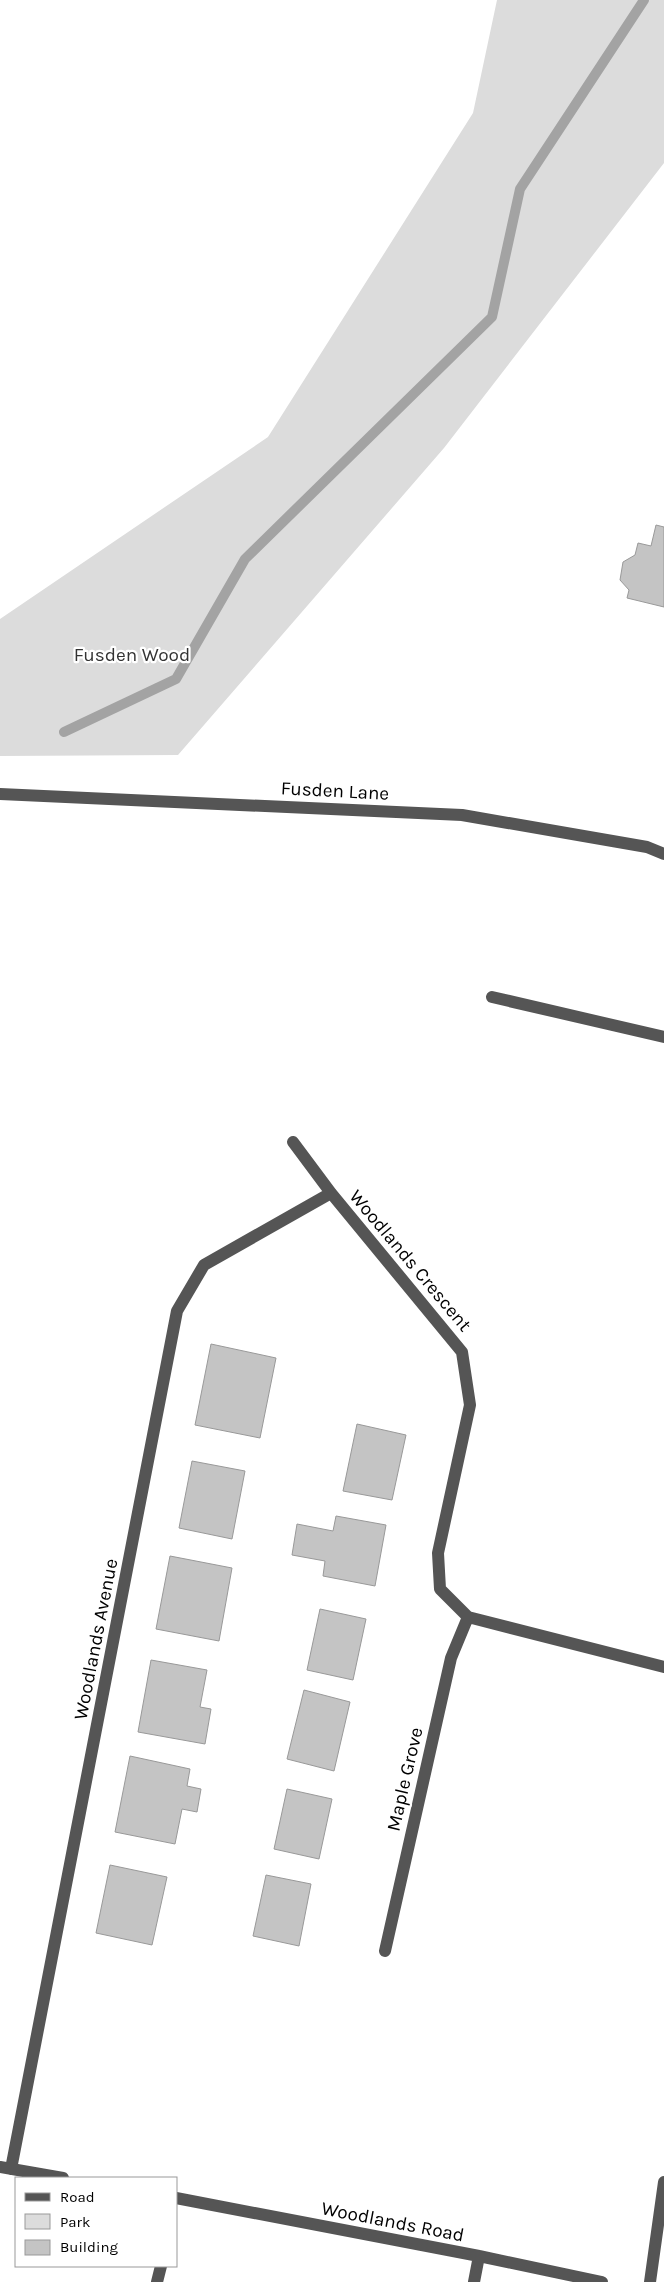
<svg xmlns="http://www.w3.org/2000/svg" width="664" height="2282" font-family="Karla,sans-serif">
  <rect width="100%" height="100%" fill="#fff"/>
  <path fill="#dcdcdc" d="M497,0H664V163L444,448L178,755L0,756V619L268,437L473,113Z"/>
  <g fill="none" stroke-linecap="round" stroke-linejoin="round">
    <path stroke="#a3a3a3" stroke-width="10" d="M64,732L176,679L245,559L492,317L520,189L644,0"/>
  </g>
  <path fill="#c4c4c4" stroke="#999" d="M656,525L664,527V607L627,598L629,590L620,580L623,562L635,555L638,543L651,546Z
    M211,1344L276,1358L260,1438L195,1425Z
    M357,1424L406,1435L392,1500L343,1491Z
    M192,1461L245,1471L232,1539L179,1528Z
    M336,1516L386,1525L375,1586L323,1576L325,1561L292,1555L297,1524L333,1531Z
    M170,1556L232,1568L219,1641L156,1629Z
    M320,1609L366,1619L353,1680L307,1670Z
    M151,1660L207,1670L200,1707L211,1709L205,1744L138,1732Z
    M304,1690L350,1702L334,1771L287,1759Z
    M130,1756L190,1769L187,1786L201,1789L197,1812L182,1809L175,1844L115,1832Z
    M287,1789L332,1799L319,1859L274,1849Z
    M110,1865L167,1877L152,1945L96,1933Z
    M266,1875L311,1884L299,1946L253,1936Z"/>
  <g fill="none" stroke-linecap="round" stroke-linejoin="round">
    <path stroke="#555" stroke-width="12" d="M0,794L462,815L647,847L664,854
      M492,997L664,1037
      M293,1142L331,1193L462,1352L470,1405L438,1553L440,1589L468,1617L664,1667
      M385,1951L451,1658L468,1617
      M0,2167L63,2178
      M11,2169L177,1311L204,1265L331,1193
      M176,2198L479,2256L602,2282
      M157,2282L161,2266
      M474,2282L479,2256
      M650,2282L664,2182"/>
  </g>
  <g text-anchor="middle" stroke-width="4.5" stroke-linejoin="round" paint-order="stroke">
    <g font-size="19" fill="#333" stroke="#fff">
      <text x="132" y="661">Fusden Wood</text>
    </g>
    <g font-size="19" fill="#000" stroke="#fff">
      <text transform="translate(335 790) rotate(3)" y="7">Fusden Lane</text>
      <text transform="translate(411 1260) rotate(50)" y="7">Woodlands Crescent</text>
      <text transform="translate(95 1639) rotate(-79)" y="7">Woodlands Avenue</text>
      <text transform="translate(404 1779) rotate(-77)" y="7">Maple Grove</text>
      <text transform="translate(393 2221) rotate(11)" y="7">Woodlands Road</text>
    </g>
  </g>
  <rect x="15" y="2177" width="162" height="90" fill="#ffffff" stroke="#999999"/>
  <rect x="25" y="2193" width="25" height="8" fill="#555555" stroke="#999999"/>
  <text x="60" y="2202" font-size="15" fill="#000000">Road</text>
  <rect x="25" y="2214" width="25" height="15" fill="#dcdcdc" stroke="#999999"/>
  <text x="60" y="2227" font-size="15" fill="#000000">Park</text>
  <rect x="25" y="2240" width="25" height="15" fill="#c4c4c4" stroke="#999999"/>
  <text x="60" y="2252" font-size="15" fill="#000000">Building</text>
</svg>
